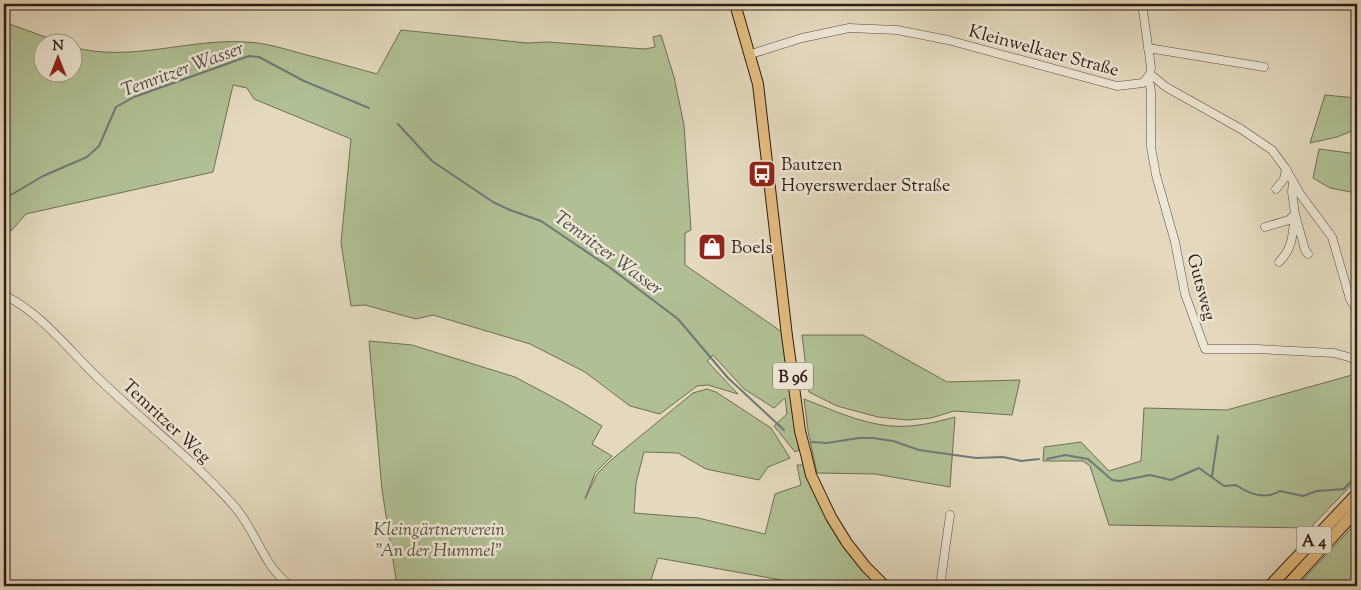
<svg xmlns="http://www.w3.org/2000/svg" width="1361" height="590" font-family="'Sorts Mill Goudy',serif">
  <rect width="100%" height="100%" fill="#e4d9be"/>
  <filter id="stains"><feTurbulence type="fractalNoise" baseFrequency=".004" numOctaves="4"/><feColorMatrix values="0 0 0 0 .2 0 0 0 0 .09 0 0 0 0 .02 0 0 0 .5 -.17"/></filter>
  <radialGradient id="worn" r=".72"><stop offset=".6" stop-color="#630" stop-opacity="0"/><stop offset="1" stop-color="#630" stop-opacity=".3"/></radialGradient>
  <path fill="#b0c094" stroke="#6f6e54" d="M4,22L59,42H42V72H72L73,47C130,63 189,38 247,42C266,43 285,49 303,54C327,60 352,67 377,74L401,30L527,43L548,42L645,49L655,47L653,37L661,35L674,77L684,125L691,230L685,233V265L782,332L799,450L795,452L774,426L787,414L785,398L774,408L744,389L713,355L707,361L738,394L708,385L697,386L660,414L630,406L585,372L530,344L433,315L416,319L365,305L351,306L341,243L351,139L254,99L247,88L233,85L213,172L26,214L11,231L9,229L4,231Z
    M1325,95L1357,98V134L1352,131L1337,137L1310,143Z
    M1319,149L1357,154L1351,192L1330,188L1313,178Z
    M802,335H863L947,382L1020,380L1012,415L954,411L931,418L907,420L878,417L837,406L809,392Z
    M369,341L412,345L515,377L564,403L602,426L592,444L612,456L595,473L585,499L597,474L610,461L693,393L707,389L716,392L771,428L790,458L768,467L759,480L706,469L678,453L644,452L636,483L634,513L698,518L765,534L775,494L801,485L797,465H803L819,501L879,586H843L837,584L836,586H815L658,558L649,586H397L382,490Z
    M1352,375L1357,377V479L1310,528L1109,525L1090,466L1083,461H1043L1044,447L1081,442L1109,471L1141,461L1144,408L1227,410Z
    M804,399C838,412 872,429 909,426C925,425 940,421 955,417L950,487L875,474L817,473L808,431Z
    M1357,522V586H1297Z"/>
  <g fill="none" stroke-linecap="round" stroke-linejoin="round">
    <path stroke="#6f7978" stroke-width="2" d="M398,124L432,161L493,202L510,210L541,221L609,267L678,319L728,378L784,430
      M4,199L43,176L87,157L99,146L116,107L134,97L249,56L259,57L304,81L369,108
      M812,442L827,443L859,438H873L893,441L919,450L976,458L1003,457L1021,461L1039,459
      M1047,459L1065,455L1088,459L1112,480L1120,481L1150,475L1171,480L1199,468L1224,486L1236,485C1249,494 1265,500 1280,491L1303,496L1317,491L1344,489L1357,475
      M1212,476L1218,436"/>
    <defs>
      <path id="minor" d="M1142,4L1151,67L1150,74
        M1148,48L1264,67
        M751,54L802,38L849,28L897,30L948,40L1117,86L1143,83L1150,74
        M1150,74L1166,87L1241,129L1272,150L1286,169L1300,194L1332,237L1350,299L1357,311
        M1147,79L1150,85L1151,92V147L1156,175L1175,242L1185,294L1205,349H1257L1334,353L1352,358L1357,363
        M1276,189L1284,179L1286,169
        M1265,227L1289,220L1295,214L1292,192L1293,181
        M1279,262C1294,247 1292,234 1295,214L1305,250L1308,254
        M4,295C41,313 67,348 97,377C142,421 193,459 235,507C257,532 263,567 291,586
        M940,586L950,515"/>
      <path id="major" d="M735,4L758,84L787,336L800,431L806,454L811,475L831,517L847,543L866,567L885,586"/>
      <path id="highway" d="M1270,586L1357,494
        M1287,586L1357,510"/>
    </defs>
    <use href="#minor" stroke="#5c4c3e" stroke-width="9"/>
    <use href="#major" stroke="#2e1d13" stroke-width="12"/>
    <use href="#highway" stroke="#2e1d13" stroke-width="13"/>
    <use href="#minor" stroke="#ede6d5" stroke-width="8"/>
    <use href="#major" stroke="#e2bc7f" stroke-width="10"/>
    <use href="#highway" stroke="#e2bc7f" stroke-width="11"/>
  </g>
  <defs>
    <symbol id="bus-square" viewBox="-11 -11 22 22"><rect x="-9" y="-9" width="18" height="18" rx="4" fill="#8f2418" stroke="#ede6d5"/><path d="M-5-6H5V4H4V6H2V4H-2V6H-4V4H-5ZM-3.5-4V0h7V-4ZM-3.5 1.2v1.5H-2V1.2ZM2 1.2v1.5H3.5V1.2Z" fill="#fff"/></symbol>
    <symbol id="shop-square" viewBox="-11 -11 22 22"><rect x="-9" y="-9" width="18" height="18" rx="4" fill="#8f2418" stroke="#ede6d5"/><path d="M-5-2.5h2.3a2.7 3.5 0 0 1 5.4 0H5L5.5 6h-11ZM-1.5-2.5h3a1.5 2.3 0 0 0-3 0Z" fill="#fff"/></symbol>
  </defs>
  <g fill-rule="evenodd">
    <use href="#bus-square" x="746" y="158" width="32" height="32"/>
    <use href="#shop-square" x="696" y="231" width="32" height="32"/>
  </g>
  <g text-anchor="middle" stroke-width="5" stroke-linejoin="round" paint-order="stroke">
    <g fill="#ede6d5" stroke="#67594d" stroke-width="1">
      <rect x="773" y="362.5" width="40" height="27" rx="4"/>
      <rect x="1296.5" y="526.5" width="35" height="27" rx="4"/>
    </g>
    <g font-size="16" font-weight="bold" fill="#2e1d13">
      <text x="793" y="382">B 96</text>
      <text x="1314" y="546">A 4</text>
    </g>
    <g font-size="18" fill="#2e1d13" stroke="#ede6d5">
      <text transform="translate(1044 50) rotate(15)" y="6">Kleinwelkaer Straße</text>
      <text transform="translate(1202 287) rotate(75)" y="6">Gutsweg</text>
      <text transform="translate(167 421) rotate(43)" y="6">Temritzer Weg</text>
    </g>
    <g font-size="18" fill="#2e1d13" stroke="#ede6d5" text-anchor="start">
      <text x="781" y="170">Bautzen<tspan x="781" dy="21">Hoyerswerdaer Straße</tspan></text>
      <text x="731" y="253">Boels</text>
    </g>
    <g font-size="18" font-style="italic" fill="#554e3a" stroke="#ede6d5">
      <text x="439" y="535">Kleingärtnerverein<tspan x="439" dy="21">"An der Hummel"</tspan></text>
    </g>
    <g font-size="19" font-style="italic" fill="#4e4b46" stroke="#ede6d5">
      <text transform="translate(182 68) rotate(-20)" y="7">Temritzer Wasser</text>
      <text transform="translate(609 252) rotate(36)" y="7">Temritzer Wasser</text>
    </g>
  </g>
  <rect width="1361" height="590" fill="none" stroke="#e4d9be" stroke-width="20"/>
  <rect x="5" y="5" width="1351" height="580" fill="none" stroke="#2e1d13" stroke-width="2.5"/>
  <rect x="10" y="10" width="1341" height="570" fill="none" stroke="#2e1d13"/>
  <g transform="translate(58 58)"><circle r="24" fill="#ede6d5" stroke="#a19687"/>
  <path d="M0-4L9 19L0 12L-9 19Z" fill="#8f2418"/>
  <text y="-8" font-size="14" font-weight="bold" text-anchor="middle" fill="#2e1d13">N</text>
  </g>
  <rect width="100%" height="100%" filter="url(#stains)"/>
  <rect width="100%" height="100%" fill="url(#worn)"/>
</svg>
